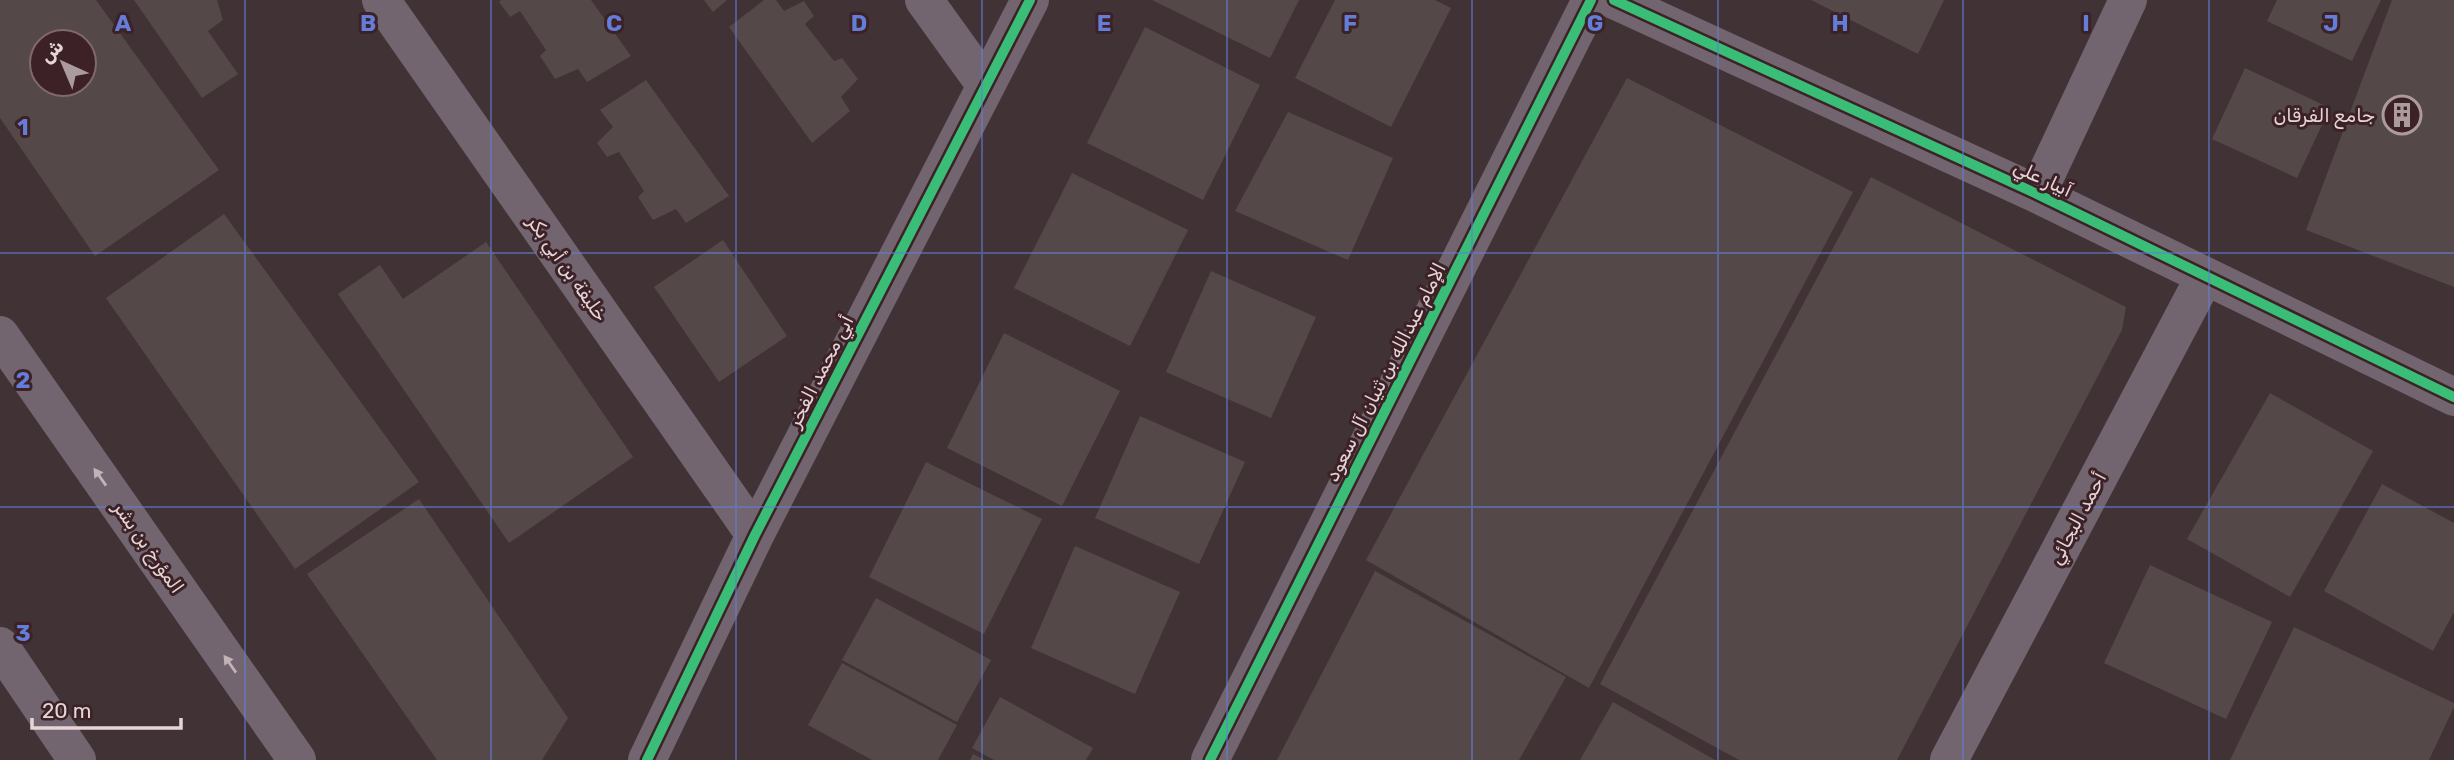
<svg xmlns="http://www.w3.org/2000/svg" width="2454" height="760" font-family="Rubik,'Noto Sans Arabic',sans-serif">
  <rect width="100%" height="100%" fill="#413235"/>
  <path fill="#544948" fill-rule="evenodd" d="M0,0H96L219,170L95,256L0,118ZM42,42H84V84H42Z
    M134,0H217L223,20L208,31L238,74L202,98Z
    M501,0H591L631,56L587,82L578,69L555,79L540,56L546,50L520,11L510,17L499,2Z
    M704,0H727L713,12Z
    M764,0H776L784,11L804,1L814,16L805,24L834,61L842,58L858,79L841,97L850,111L812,143L729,27Z
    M1152,0H1299L1270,58Z
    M1335,0H1435L1451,8L1391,127L1295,78Z
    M1811,0H1944L1918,54Z
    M2277,0H2381L2352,61L2267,21Z
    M2392,0H2454V287L2306,230Z
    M1145,27L1260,85L1203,200L1087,143Z
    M2245,68L2330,108L2297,178L2212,139Z
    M1627,78L1853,192L1589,688L1366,560Z
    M646,80L729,196L686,223L676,209L653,220L638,197L644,191L619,152L607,157L597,143L613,127L600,110Z
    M1288,112L1393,158L1348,260L1235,211Z
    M1072,173L1188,230L1130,346L1014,288Z
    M1871,177L2126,307L2122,330L1897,760H1739L1600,684Z
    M224,214L419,482L295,569L106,298Z
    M723,240L787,336L719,382L654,287Z
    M486,242L633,457L509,543L338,294L380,265L403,299Z
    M1211,271L1316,317L1271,418L1166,372Z
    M1004,333L1120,391L1062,506L947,448Z
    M2270,393L2373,451L2290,597L2187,539Z
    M1140,416L1245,462L1199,564L1095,518Z
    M926,462L1042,519L984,634L869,577Z
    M2382,484L2454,523V612L2433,651L2324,591Z
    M419,499L568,718L542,760H437L307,574Z
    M1075,546L1180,592L1135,694L1031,648Z
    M2150,565L2272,622L2226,719L2104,663Z
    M1375,571L1566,677L1519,760H1277Z
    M876,598L991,660L957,722L842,660Z
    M2294,627L2454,703V707L2429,760H2230Z
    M842,663L957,725L938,760H872L808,725Z
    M1000,697L1093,748L1086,760H994L972,748Z
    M1613,702L1715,760H1580Z
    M973,754L985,760H970Z"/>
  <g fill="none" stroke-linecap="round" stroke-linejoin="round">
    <path stroke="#72656f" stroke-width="38" d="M381,0L755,535
      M924,0L986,86
      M1614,0L2037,194L2454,397
      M2037,194L2128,0
      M0,335L297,760
      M0,646L77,760
      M647,760L755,535L1030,0
      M1210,760L1591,0
      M1949,760L2205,276"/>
    <defs>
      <path id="cycleway" d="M1614,0L2037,194L2454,397
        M647,760L755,535L1030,0
        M1210,760L1591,0"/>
    </defs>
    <use href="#cycleway" stroke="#3c2227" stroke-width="15"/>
    <use href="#cycleway" stroke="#3abd76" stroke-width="10"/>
  </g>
  <defs><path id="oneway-solid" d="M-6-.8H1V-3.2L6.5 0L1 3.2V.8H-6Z" transform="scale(1.75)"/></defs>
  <g fill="#c3b3b8">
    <use href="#oneway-solid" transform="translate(100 477) rotate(-125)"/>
    <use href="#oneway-solid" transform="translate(230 664) rotate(-125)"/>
  </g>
  <path fill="none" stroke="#637dd8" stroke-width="2" stroke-opacity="0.55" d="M245,0V760M491,0V760M736,0V760M982,0V760M1227,0V760M1472,0V760M1718,0V760M1963,0V760M2209,0V760M0,253H2454M0,507H2454"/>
  <defs>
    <symbol id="building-ring" viewBox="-11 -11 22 22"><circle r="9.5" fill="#3c2227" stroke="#ac9b9e" stroke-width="1.5"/><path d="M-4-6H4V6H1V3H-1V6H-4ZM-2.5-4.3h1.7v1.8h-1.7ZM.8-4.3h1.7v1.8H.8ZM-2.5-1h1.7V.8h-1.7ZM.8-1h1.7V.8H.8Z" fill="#ac9b9e"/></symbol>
  </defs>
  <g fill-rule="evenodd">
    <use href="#building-ring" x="2380" y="93" width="44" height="44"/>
  </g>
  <g text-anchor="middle" stroke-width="6" stroke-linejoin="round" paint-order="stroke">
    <g font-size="19" fill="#e6d4d7" stroke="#3c2227" text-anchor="end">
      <text x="2375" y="122">جامع الفرقان</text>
    </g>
    <g font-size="19" fill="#e6d4d7" stroke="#3c2227">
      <text transform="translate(2043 178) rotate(25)" y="7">آبيار علي</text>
      <text transform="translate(568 268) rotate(55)" y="7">خليفة بن أبي بكر</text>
      <text transform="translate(820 371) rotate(-63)" y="7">أبي محمد الفخر</text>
      <text transform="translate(1385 372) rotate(-63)" y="7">الإمام عبدالله بن ثنيان آل سعود</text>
      <text transform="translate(2077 518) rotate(-62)" y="7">أحمد البجائي</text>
      <text transform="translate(149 547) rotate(55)" y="7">المؤرخ بن بشر</text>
    </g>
  </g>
  <g font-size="23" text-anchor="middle" font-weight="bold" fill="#637dd8" stroke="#3c2227" stroke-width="6" stroke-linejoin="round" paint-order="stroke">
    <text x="123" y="31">A</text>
    <text x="368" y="31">B</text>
    <text x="614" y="31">C</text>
    <text x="859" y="31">D</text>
    <text x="1104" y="31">E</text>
    <text x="1350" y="31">F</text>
    <text x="1595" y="31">G</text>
    <text x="1840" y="31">H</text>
    <text x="2086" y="31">I</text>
    <text x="2331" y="31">J</text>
    <text x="23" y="135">1</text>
    <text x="23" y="388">2</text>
    <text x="23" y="641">3</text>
  </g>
  <g transform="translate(63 63) rotate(316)"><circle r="33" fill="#3c2227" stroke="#80696d" stroke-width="2"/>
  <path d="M0-5L12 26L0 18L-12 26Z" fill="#ac9b9e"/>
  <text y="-10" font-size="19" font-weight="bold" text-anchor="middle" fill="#e6d4d7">ش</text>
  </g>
  <path d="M32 718v10h149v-10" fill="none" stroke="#e6d4d7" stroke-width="3.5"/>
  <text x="42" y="718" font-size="21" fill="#e6d4d7" stroke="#3c2227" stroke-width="5" paint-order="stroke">20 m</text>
</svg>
